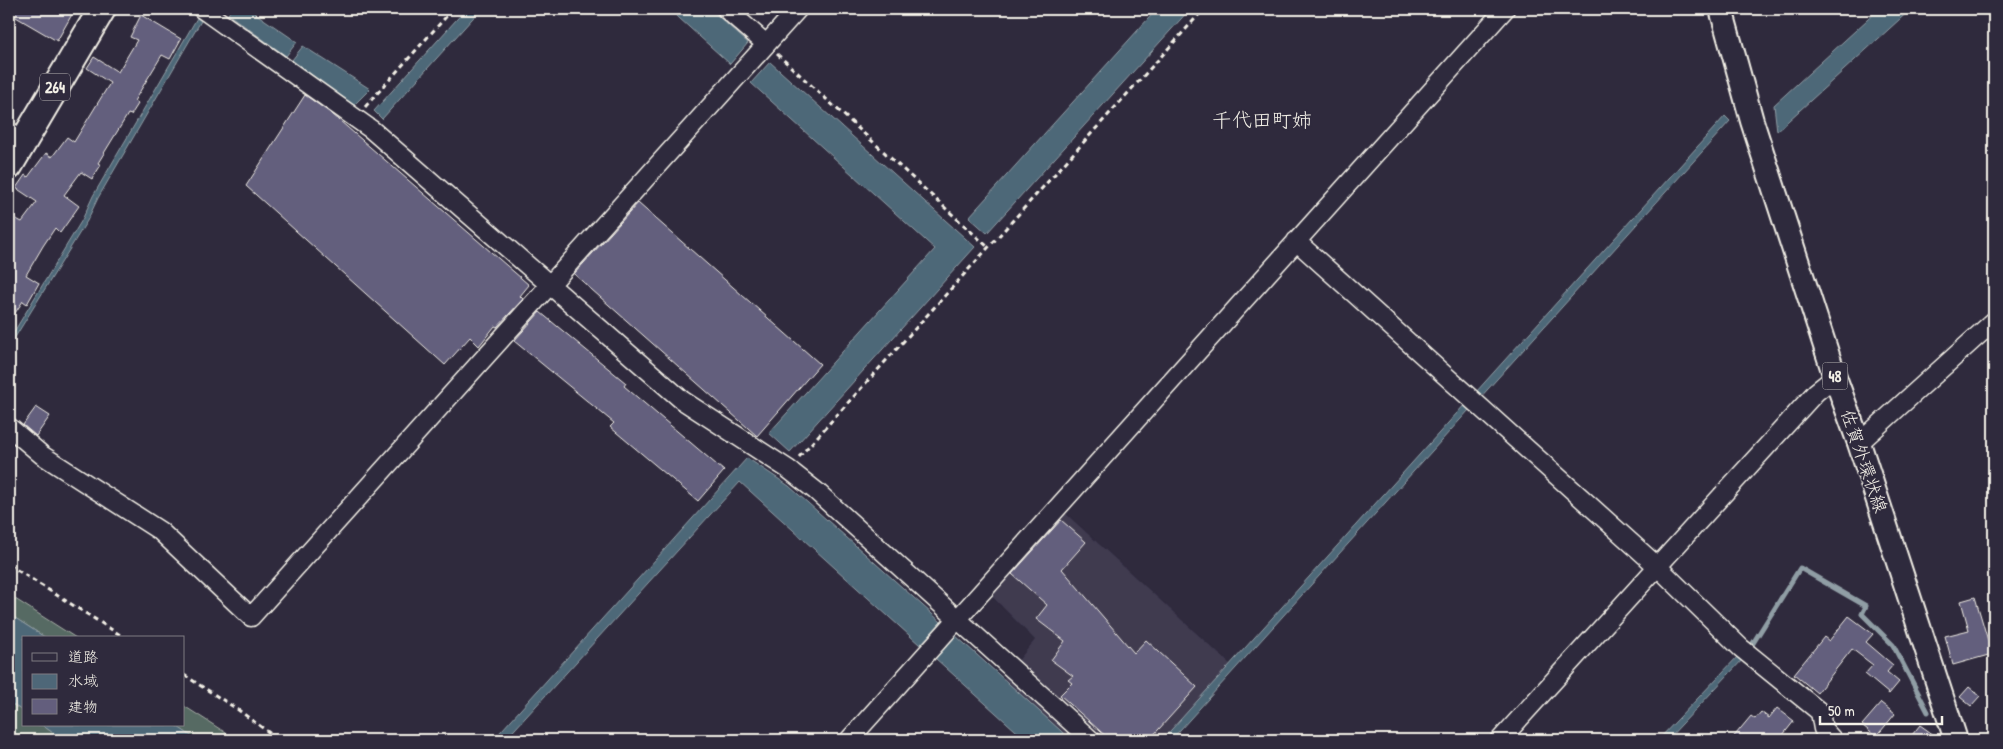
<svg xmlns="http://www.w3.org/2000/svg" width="2003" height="749" font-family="'Patrick Hand','Klee One',sans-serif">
  <rect width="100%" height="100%" fill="#2f2a3d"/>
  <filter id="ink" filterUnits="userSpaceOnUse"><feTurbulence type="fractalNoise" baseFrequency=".02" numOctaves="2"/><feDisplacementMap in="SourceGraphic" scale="10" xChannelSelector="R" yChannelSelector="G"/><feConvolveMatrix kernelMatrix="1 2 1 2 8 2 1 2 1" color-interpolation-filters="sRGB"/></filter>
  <g filter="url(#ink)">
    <path fill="#3f3a50" d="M1053,502L1231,665L1163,740H1059L998,685L1035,640L980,584Z"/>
    <path fill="#576a63" stroke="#a6aea6" d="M9,595L76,638H46L9,614Z
      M9,702L24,712V725H42L63,740H18L9,734Z
      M184,706L237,740H197L175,725H184Z"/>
    <path fill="#4e6778" stroke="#909ea5" d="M232,9H249L297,42L286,56L228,14Z
      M466,9H481L382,119L374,111Z
      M669,9H710L748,43L730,64Z
      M1157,9H1190L987,233L969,217Z
      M1879,9H1911L1777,131L1774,105Z
      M197,18L201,21L98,198L87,221L9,347V340L82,220L93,196Z
      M303,46L370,89L353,106L292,60Z
      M770,62L975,247L790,452L769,433L935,249L751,83Z
      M1725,116L1730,121L1171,740H1162Z
      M747,458L789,486L941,622L920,645L740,482L505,740H493Z
      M9,614L46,638H24V712L9,702Z
      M955,635L1071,740H1026L935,658Z
      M1740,654L1744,658L1667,740H1658Z
      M42,725H175L197,740H63Z"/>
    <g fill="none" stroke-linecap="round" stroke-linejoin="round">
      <path stroke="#909ea5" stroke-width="5" d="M1750,648L1800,568L1866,606L1862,614L1893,645L1928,712"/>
    </g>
    <path fill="#635e7d" stroke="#f4f1e8" d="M9,9H75L57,41L9,13Z
      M141,15L181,39L170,59L162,55L134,101L138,104L131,115L128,114L98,163L101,165L92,179L81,172L64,195L79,206L60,233L55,228L43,246L26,275L39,283L27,304L23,301L9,322V215L22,222L37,202L16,188L25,175L28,177L46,153L52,157L67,137L74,142L110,83L87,68L94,57L118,72L137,40L130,37Z
      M305,95L332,114L529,285L520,296L523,299L497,327L495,326L479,346L470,337L445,365L246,186Z
      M638,203L820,364L757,436L574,274Z
      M540,312L626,383L624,386L724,471L698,501L610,427L614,423L514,341Z
      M36,407L50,416L36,436L23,425Z
      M1061,520L1086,542L1062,569L1134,653L1146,640L1197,687L1149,740H1110L1060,695L1072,683L1068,680L1073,676L1051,660L1065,641L1036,619L1047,605L1012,574Z
      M1975,597L1992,654L1953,665L1945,636L1969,630L1961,601Z
      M1849,616L1873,634L1866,642L1893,665L1887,672L1899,682L1889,694L1865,674L1873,665L1852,649L1817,693L1794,674L1824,637L1829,641Z
      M1969,687L1980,696L1971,706L1960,697Z
      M1881,703L1895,714L1876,737L1862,725Z
      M1777,708L1794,721L1779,740H1731L1751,716L1755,719L1761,712L1769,718Z
      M1920,725L1941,740H1908Z"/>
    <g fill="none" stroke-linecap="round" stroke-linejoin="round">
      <defs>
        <path id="minor" d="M202,9L372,130L682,400L788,469L816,491L1091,740
          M726,9L766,44
          M9,131L23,141
          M1296,241L1658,567L1741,648L1820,712L1823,729L1833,740
          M9,427L42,455L160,531L251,617L798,9
          M1859,443L1994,321
          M849,740L1505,9
          M1500,740L1816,392L1835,377"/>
        <path id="major" d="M1721,9L1752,121L1835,377L1859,443L1956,740"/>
        <path id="highway" d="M9,166L102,9"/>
      </defs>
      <use href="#minor" stroke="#f4f1e8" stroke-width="21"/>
      <use href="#major" stroke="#f4f1e8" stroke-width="26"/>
      <use href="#highway" stroke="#f4f1e8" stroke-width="30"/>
      <path stroke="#f4f1e8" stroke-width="3" stroke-dasharray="5 4" stroke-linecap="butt" d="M777,54L989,248
        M365,107L453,9
        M799,457L1204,9
        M9,565L125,638
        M184,675L237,709L279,740"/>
      <use href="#minor" stroke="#2f2a3d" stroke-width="18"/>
      <use href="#major" stroke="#2f2a3d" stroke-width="22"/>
      <use href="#highway" stroke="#2f2a3d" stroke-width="26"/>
    </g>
  </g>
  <g text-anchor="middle" stroke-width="4" stroke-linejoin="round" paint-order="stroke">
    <g fill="#2f2a3d" stroke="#b9b5b5" stroke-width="1">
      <rect x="40" y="73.5" width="30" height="27" rx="4"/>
      <rect x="1822.5" y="362.5" width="25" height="27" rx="4"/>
    </g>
    <g font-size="16" font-weight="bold" fill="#f4f1e8">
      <text x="55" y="93">264</text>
      <text x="1835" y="382">48</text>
    </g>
    <g font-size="18" fill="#f4f1e8" stroke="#2f2a3d">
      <text transform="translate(1864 461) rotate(71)" y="6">佐賀外環状線</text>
    </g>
    <g font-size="20" fill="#f4f1e8" stroke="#2f2a3d">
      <text x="1262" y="127">千代田町姉</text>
    </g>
  </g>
  <rect width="2003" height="749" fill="none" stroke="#2f2a3d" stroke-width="30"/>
  <rect x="15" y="15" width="1973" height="719" fill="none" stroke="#f4f1e8" stroke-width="2" filter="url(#ink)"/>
  <rect x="22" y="636" width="162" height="90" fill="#2f2a3d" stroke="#7e7a81"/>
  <rect x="32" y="653" width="25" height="8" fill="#2f2a3d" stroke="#7e7a81"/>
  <text x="68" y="662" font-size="15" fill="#f4f1e8">道路</text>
  <rect x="32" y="674" width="25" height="15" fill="#4e6778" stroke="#7e7a81"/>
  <text x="68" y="686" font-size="15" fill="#f4f1e8">水域</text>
  <rect x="32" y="699" width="25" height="15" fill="#635e7d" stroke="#7e7a81"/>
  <text x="68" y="712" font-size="15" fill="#f4f1e8">建物</text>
  <path d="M1820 716v8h122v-8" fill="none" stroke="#f4f1e8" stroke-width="2.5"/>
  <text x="1828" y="716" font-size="15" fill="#f4f1e8" stroke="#2f2a3d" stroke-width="4" paint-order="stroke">50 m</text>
</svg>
